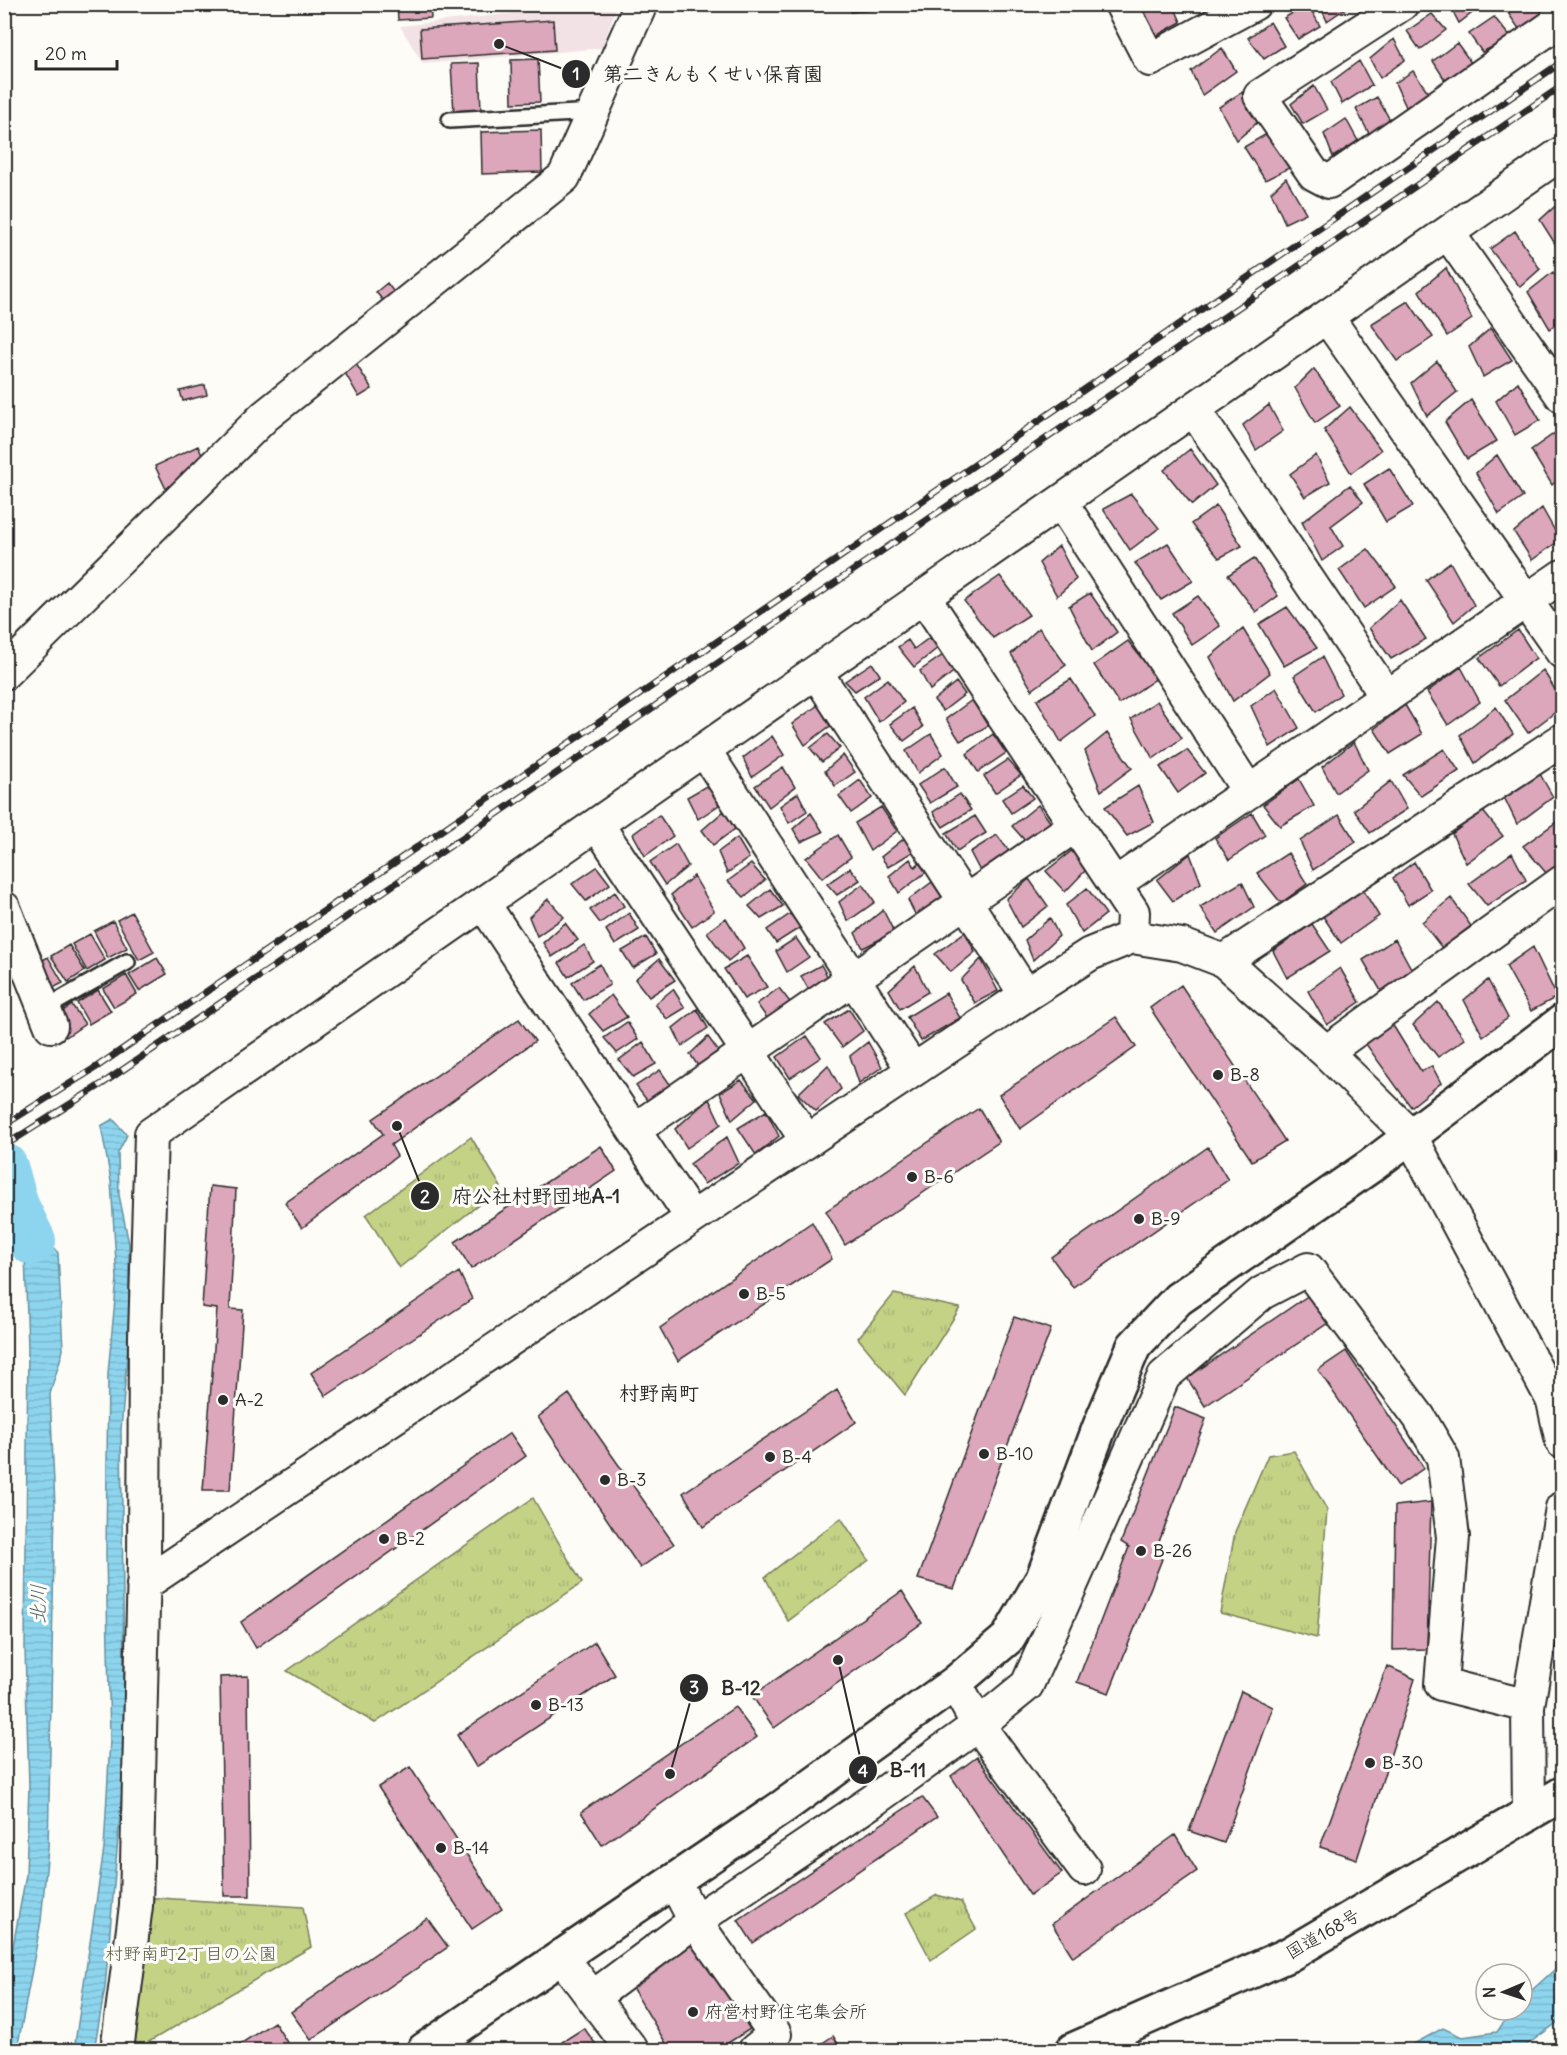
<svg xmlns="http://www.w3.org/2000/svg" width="1567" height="2055" font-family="Delius,'Klee One',sans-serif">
  <defs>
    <pattern id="grass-tufts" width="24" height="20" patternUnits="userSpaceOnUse" patternTransform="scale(1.5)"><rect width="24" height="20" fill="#c4d286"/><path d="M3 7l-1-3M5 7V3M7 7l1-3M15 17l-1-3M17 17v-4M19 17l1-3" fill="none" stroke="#a9b474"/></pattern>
    <pattern id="water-rules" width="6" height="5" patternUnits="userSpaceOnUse" patternTransform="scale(1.5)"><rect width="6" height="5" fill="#8dd5ee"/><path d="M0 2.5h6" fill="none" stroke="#7ab7cc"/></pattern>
  </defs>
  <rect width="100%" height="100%" fill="#fdfcf7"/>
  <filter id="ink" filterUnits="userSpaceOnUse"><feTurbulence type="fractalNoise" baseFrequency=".0167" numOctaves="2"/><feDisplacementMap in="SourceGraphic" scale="12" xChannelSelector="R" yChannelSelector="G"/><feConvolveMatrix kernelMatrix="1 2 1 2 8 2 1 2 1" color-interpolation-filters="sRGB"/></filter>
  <g filter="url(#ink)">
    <path fill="#f3e2e5" d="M584,5H617L602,48L423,64L400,26Z"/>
    <path fill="url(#grass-tufts)" stroke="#787e58" stroke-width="1.5" d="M471,1137L501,1187L399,1268L366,1215Z
      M894,1294L960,1308L905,1395L858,1338Z
      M1294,1451L1327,1510L1317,1638L1220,1613L1235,1532L1268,1455Z
      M533,1498L582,1583L375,1723L287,1671Z
      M841,1518L869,1560L788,1621L765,1577Z
      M937,1895L961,1902L976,1929L931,1960L906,1913Z
      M143,1897L303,1907L311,1947L135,2050H125Z"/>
    <path fill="url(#water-rules)" stroke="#6691a0" stroke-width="1.5" d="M113,1119L127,1135L118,1153L119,1195L129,1244V1334L121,1430L125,1758L105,1988L94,2050H74L104,1849L110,1740L106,1555L108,1373L117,1279L111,1181L101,1126Z
      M18,1175L28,1217L58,1253L63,1350L50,1394L55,1506L48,1849L41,1921L17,2050H5V1990L26,1875L29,1786L25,1649L28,1348L25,1254L12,1222L5,1195V1179Z
      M1562,1963V2019L1520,2050H1403L1443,2028L1462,2037L1497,2032L1512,2010H1522V1999Z
      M1223,2047H1262L1269,2050H1178Z"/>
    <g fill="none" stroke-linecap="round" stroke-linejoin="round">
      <path stroke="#8dd5ee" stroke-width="48" d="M4,1167L15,1206L32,1241"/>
    </g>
    <path fill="#dca6bb" stroke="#2b2b2b" stroke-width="1.5" d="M397,4H430L431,18L398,20Z
      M471,4H504V6L472,10Z
      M850,4H870L871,10L851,12Z
      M1141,4H1173L1181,22L1156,36L1138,7Z
      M1201,4H1222L1207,15Z
      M1308,4L1320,26L1298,39L1284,18Z
      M1319,4H1348L1349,6L1327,21Z
      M1449,4H1479L1480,7L1459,23Z
      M1521,4H1538L1544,15L1522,33L1508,13Z
      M1432,14L1446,30L1420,50L1407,31Z
      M1494,17L1511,38L1482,52L1469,34Z
      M553,20L555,50L422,59L420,29Z
      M1270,22L1284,46L1264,59L1248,38Z
      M1394,39L1405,60L1380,78L1370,59Z
      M1457,43L1472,64L1445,80L1433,61Z
      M1222,48L1236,71L1202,95L1191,71Z
      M538,59L540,102L512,103L511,60Z
      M1359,61L1372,85L1342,104L1331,82Z
      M479,63L481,111L454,113L451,64Z
      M1413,71L1431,96L1407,109L1395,83Z
      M1314,86L1327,110L1303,124L1291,104Z
      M1242,92L1260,120L1237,140L1219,107Z
      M1377,97L1390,120L1372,139L1356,109Z
      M1346,119L1358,141L1333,157L1324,134Z
      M541,130L542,172L482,174L481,132Z
      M1270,132L1289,168L1265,180L1244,147Z
      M1286,178L1306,213L1285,223L1271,192Z
      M1562,200V253H1561L1540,220Z
      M1515,231L1540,269L1520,287L1490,249Z
      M1446,268L1472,319L1447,336L1419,291Z
      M1553,272L1562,286V320L1550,329L1528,292Z
      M387,283L396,295L385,303L376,292Z
      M1408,301L1433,337L1397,361L1371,324Z
      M1491,328L1512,360L1483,377L1469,347Z
      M1437,361L1457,392L1427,416L1411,383Z
      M356,364L372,389L359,397L344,371Z
      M1314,369L1340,406L1315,423L1295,388Z
      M1518,382L1540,420L1515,435L1496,401Z
      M205,385L207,395L183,401L180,391Z
      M1471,400L1497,441L1467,459L1445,422Z
      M1269,405L1283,431L1256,450L1243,425Z
      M1350,407L1381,450L1351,473L1324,430Z
      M1562,428V477L1552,485L1531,450Z
      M198,446L206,464L167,491L155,466Z
      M1190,449L1216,485L1192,505L1164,470Z
      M1316,455L1330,482L1305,497L1290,474Z
      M1497,455L1523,497L1499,514L1476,473Z
      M1389,468L1413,506L1386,522L1364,484Z
      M1350,485L1363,502L1331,526L1343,546L1322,561L1302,522Z
      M1131,494L1159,528L1130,550L1103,509Z
      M1216,506L1242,546L1219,558L1191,524Z
      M1542,508L1560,540L1532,560L1514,532Z
      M1168,543L1193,581L1161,600L1135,563Z
      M1059,546L1076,579L1057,596L1039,563Z
      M1368,549L1396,586L1364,608L1339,570Z
      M1254,558L1278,596L1256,612L1228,575Z
      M1450,562L1474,605L1454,622L1426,580Z
      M1000,576L1029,615L993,638L964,601Z
      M1090,593L1117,632L1092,651L1069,606Z
      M1198,596L1220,626L1192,645L1172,613Z
      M1400,600L1426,639L1391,659L1369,628Z
      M1287,607L1317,648L1284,666L1259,624Z
      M1039,628L1066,665L1032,690L1011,654Z
      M1243,629L1270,673L1233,701L1210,657Z
      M1518,630L1536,658L1499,686L1479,658Z
      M929,638L939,647L914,667L898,647L908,640L914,649Z
      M1128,641L1157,678L1119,704L1094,665Z
      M943,655L956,670L930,690L920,671Z
      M1322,657L1341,694L1316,712L1294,676Z
      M872,663L880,675L855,691L845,681Z
      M1461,667L1480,702L1448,725L1427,692Z
      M1543,670L1562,701V707L1528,733L1505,700Z
      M888,679L904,702L879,722L864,697Z
      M1071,679L1095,716L1061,742L1037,700Z
      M956,682L965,694L943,711L934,700Z
      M1276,688L1299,728L1270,747L1251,706Z
      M972,700L988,726L960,741L946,719Z
      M1157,701L1182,738L1153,759L1131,719Z
      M818,705L830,726L805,745L792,724Z
      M1405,705L1422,734L1390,754L1374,729Z
      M1496,707L1513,734L1475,763L1460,735Z
      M912,708L923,727L904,741L890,724Z
      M4,719L13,732L4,738Z
      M1107,733L1132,768L1101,791L1085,751Z
      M828,734L840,748L822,762L810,748Z
      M931,734L943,754L918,773L906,751Z
      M993,734L1006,753L978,772L967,754Z
      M772,736L784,755L752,777L743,758Z
      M1354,742L1368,770L1336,793L1322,767Z
      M1444,749L1459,771L1421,796L1403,775Z
      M1187,750L1205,773L1178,793L1160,767Z
      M843,755L855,772L835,786L825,771Z
      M1008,760L1021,775L995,793L984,776Z
      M783,767L795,787L769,807L755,786Z
      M945,767L957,787L930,803L918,785Z
      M1540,774L1553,797L1517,824L1504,797Z
      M1299,779L1314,806L1280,826L1263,805Z
      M860,780L872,798L851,813L839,796Z
      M1391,781L1407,809L1370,833L1354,810Z
      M708,785L719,805L698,819L687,797Z
      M1023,785L1033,798L1011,813L1002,799Z
      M1138,786L1154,822L1127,836L1105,807Z
      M798,793L807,811L789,823L780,806Z
      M960,794L971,810L943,827L933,812Z
      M1038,805L1053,826L1028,844L1012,826Z
      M881,807L897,831L870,851L855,823Z
      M1482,810L1503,836L1466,863L1452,834Z
      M724,811L735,829L713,845L702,830Z
      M811,813L823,832L801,842L793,829Z
      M1252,813L1265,835L1229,860L1215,838Z
      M659,815L673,836L645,856L633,834Z
      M1339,815L1356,842L1313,870L1300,841Z
      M975,816L986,833L957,851L946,833Z
      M1562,818V862L1547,874L1523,846Z
      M838,835L851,857L822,878L806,858Z
      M997,835L1012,855L982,875L970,852Z
      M906,837L914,851L888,867L881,857Z
      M737,838L749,858L727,873L718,852Z
      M676,844L688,866L665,885L650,862Z
      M1074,849L1086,870L1065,892L1046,871Z
      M1288,853L1307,884L1281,903L1257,873Z
      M1512,853L1526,880L1487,906L1469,884Z
      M1190,854L1201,883L1173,901L1157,880Z
      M910,859L915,867L919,863L926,872L899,893L889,876Z
      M1414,862L1431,890L1408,905L1393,878Z
      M751,864L765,880L744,897L728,881Z
      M597,867L610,884L586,901L572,884Z
      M850,868L860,880L837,895L827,884Z
      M694,876L714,911L692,927L671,895Z
      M1029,879L1048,906L1021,927L1006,899Z
      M932,882L944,900L917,918L908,900Z
      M1242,882L1254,907L1217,933L1200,907Z
      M863,884L875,902L848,921L839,902Z
      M1087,888L1106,914L1082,933L1066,905Z
      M1362,888L1379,916L1341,943L1322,915Z
      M770,889L783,906L761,919L749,906Z
      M615,892L624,906L600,923L590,910Z
      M1451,898L1471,926L1442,948L1422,922Z
      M548,899L564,917L537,936L529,917Z
      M883,910L894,932L863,948L855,933Z
      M132,912L154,952L139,960L117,920Z
      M629,913L639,930L615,945L606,930Z
      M790,914L801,927L776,943L767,930Z
      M726,918L744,948L728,961L707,932Z
      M1050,918L1059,936L1033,960L1025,940Z
      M113,921L127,948L108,958L94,931Z
      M565,923L578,940L552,957L543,943Z
      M1312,924L1330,951L1287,978L1273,951Z
      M965,932L975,952L951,972L935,954Z
      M90,934L105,960L87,971L72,944Z
      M646,937L656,954L633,968L622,951Z
      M796,938L809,957L787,972L776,951Z
      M1395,939L1412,970L1381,991L1363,960Z
      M69,945L85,971L68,982L51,956Z
      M584,945L593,961L568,977L559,963Z
      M1533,947L1557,997L1531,1011L1506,966Z
      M747,956L767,987L744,999L724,969Z
      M48,957L63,983L45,992L31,967Z
      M157,958L167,974L139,991L129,975Z
      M659,959L675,980L649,997L635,979Z
      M981,959L998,991L975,1003L961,980Z
      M600,964L610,985L583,1000L572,983Z
      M821,965L829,979L810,992L801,976Z
      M915,966L928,992L900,1009L889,990Z
      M1340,968L1360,1002L1327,1025L1308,991Z
      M126,975L137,994L114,1007L103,989Z
      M1488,980L1508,1018L1483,1036L1464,1000Z
      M1181,985L1285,1141L1252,1161L1150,1008Z
      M779,988L793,1006L769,1021L757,1004Z
      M673,989L685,1008L667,1019L655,1004Z
      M98,990L111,1011L89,1024L77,1003Z
      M946,993L960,1018L921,1041L907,1017Z
      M611,995L627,1017L603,1031L589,1014Z
      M1438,1002L1465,1039L1438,1057L1413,1025Z
      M72,1005L85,1024L66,1037L53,1017Z
      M697,1009L708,1028L682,1046L673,1028Z
      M849,1009L863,1031L842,1047L825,1024Z
      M1116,1017L1136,1047L1020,1129L999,1095Z
      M519,1019L535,1041L391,1145L397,1156L302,1228L285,1203L383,1134L373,1119Z
      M1389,1019L1421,1071L1432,1066L1441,1083L1411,1107L1363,1040Z
      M627,1022L638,1039L617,1053L604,1038Z
      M807,1036L821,1057L790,1078L777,1057Z
      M708,1037L719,1052L698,1066L690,1054Z
      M643,1042L656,1064L633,1077L619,1060Z
      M868,1042L882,1067L859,1083L850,1056Z
      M828,1065L841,1089L816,1111L798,1094Z
      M660,1070L672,1087L649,1103L636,1086Z
      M1562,1071V1093L1554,1076Z
      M741,1080L757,1099L732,1120L720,1093Z
      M709,1099L721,1124L687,1148L675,1129Z
      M979,1108L999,1142L845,1245L826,1211Z
      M766,1111L779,1136L756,1155L738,1128Z
      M727,1137L739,1163L704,1184L690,1164Z
      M601,1146L616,1171L471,1269L455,1242Z
      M1208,1147L1228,1180L1073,1287L1051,1257Z
      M210,1186L236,1189L230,1309L243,1310L230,1490H203L217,1309L202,1307Z
      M812,1222L832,1259L678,1361L660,1328Z
      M459,1272L472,1299L326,1396L311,1373Z
      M1309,1295L1328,1323L1205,1406L1187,1378Z
      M1014,1317L1051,1329L954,1589L918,1579Z
      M1346,1351L1424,1468L1398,1486L1318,1370Z
      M837,1390L856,1422L703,1527L683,1493Z
      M569,1394L674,1544L640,1568L538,1417Z
      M1175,1407L1206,1419L1154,1555L1162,1559L1109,1693L1077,1682L1129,1547L1121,1542Z
      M510,1433L526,1456L256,1648L241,1622Z
      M1431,1502L1427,1649L1393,1650L1395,1506Z
      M902,1591L922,1623L774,1728L752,1696Z
      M595,1642L615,1675L476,1767L457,1735Z
      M1387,1666L1415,1679L1357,1859L1320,1847Z
      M248,1676L250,1896H224L220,1677Z
      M1241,1691L1273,1707L1224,1843L1189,1831Z
      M735,1707L757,1737L602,1845L581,1812Z
      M977,1757L1062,1873L1030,1895L951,1776Z
      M410,1767L502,1909L472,1929L378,1787Z
      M922,1797L937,1817L753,1943L738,1920Z
      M1175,1835L1197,1871L1073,1957L1052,1924Z
      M427,1918L448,1947L311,2040L291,2012Z
      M690,1939L750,2029L717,2050H670L630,1984Z
      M274,2022L290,2047L285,2050H231Z
      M584,2028L600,2050H568L562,2042Z
      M833,2036L842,2050H812Z"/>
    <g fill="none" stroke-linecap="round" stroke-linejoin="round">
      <defs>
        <path id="service" d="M450,120L593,112
          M44,1009L127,962"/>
        <path id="minor" d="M1121,4L1150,60L1254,4
          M1402,4L1260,96L1314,174L1329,182L1557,23L1559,4
          M1448,233L1562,396
          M1327,317L1562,652
          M1194,410L1387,697
          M1061,502L1249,792
          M924,597L1133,912L1132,937
          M816,672L1026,995
          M4,673L265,416L564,177L641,4
          M704,750L913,1070
          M597,824L807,1141
          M1115,884L1562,576
          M483,903L692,1218
          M4,908L51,1026
          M1224,961L1562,740
          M1326,1052L1562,882
          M634,1130L1076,825
          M143,1585L1026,995L1090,954L1132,937L1182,945L1224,961L1326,1052L1410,1135L1553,1401L1562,1442
          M955,1683L978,1725L1027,1685L1164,1376L1262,1293L1308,1269L1419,1417L1443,1458L1453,1537L1441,1684L1528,1706
          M1529,1814L1528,1706L1562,1508
          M674,1881L695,1921L871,1802L978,1725L1084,1869
          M561,1956L632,2050
          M593,1997L695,1921L775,2034L755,2050
          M117,2050L136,1906L144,1564L145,1336L151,1134L1562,153"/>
        <path id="tertiary" d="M424,2050L784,1806L955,1683L1008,1638L1043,1578L1100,1426L1134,1346L1178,1299L1372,1165L1562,1022"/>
        <path id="trunk" d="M1073,2050L1288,1955L1562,1794"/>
      </defs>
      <use href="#service" stroke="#2b2b2b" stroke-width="20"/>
      <use href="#minor" stroke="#2b2b2b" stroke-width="36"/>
      <use href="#tertiary" stroke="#2b2b2b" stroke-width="38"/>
      <use href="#trunk" stroke="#2b2b2b" stroke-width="38"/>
      <use href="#service" stroke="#fdfcf7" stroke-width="15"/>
      <use href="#minor" stroke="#fdfcf7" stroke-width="32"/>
      <use href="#tertiary" stroke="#fdfcf7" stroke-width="33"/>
      <use href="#trunk" stroke="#fdfcf7" stroke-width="33"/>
      <defs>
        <path id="rail" d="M4,1125L95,1068L1562,62
          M4,1146L102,1084L1562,86"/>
      </defs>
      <use href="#rail" stroke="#2b2b2b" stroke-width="7"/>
      <use href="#rail" stroke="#fdfcf7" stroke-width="4.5" stroke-dasharray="14" stroke-linecap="butt"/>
    </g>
  </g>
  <g fill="#2b2b2b" stroke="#fdfcf7" stroke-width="2">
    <circle cx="1218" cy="1075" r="6"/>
    <circle cx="912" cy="1177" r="6"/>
    <circle cx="1139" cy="1219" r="6"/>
    <circle cx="744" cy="1294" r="6"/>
    <circle cx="223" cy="1400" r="6"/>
    <circle cx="984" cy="1454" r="6"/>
    <circle cx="770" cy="1457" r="6"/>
    <circle cx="605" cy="1480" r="6"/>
    <circle cx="384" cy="1539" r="6"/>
    <circle cx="1141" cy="1551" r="6"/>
    <circle cx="536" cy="1705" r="6"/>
    <circle cx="1370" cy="1763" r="6"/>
    <circle cx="441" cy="1848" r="6"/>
    <circle cx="693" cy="2012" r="6"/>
  </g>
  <g text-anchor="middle" stroke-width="6" stroke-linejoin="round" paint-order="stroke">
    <g font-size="18" fill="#2b2b2b" stroke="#fdfcf7" text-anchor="start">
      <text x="1230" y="1081">B-8</text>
      <text x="924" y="1183">B-6</text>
      <text x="1151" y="1225">B-9</text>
      <text x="756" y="1300">B-5</text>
      <text x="235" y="1406">A-2</text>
      <text x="996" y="1460">B-10</text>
      <text x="782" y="1463">B-4</text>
      <text x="617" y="1486">B-3</text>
      <text x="396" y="1545">B-2</text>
      <text x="1153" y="1557">B-26</text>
      <text x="548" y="1711">B-13</text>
      <text x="1382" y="1769">B-30</text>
      <text x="453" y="1854">B-14</text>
      <text x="705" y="2018">府営村野住宅集会所</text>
    </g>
    <g font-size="18" fill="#2b2b2b" stroke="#fdfcf7">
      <text transform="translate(1323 1934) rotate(-30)" y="6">国道168号</text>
    </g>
    <g font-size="18" fill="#595d46" stroke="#fdfcf7">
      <text x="191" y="1960">村野南町2丁目の公園</text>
    </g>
    <g font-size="20" font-weight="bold" fill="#2b2b2b" stroke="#fdfcf7">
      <text x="659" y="1400">村野南町</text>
    </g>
    <g font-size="20" font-style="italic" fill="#485e66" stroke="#fdfcf7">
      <text transform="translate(38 1604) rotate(-89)" y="7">北川</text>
    </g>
  </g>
  <path fill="none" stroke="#2b2b2b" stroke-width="2" d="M499 44L576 74M397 1126L425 1196M670 1774L694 1688M838 1660L863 1770"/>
  <g fill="#2b2b2b" stroke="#fdfcf7" stroke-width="2">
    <circle cx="499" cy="44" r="6"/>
    <circle cx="397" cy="1126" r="6"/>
    <circle cx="670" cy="1774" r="6"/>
    <circle cx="838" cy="1660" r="6"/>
    <circle cx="576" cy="74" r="15"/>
    <circle cx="425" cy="1196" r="15"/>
    <circle cx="694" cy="1688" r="15"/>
    <circle cx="863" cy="1770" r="15"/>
  </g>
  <g font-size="18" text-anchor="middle" font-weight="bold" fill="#fff">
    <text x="576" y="80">1</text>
    <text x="425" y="1203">2</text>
    <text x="694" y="1694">3</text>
    <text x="863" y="1777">4</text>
  </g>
  <g font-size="20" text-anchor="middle" font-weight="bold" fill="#2b2b2b" stroke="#fdfcf7" stroke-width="6" stroke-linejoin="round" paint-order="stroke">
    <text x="713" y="81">第二きんもくせい保育園</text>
    <text x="536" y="1203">府公社村野団地A-1</text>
    <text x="741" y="1695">B-12</text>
    <text x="908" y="1777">B-11</text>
  </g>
  <rect width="1567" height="2055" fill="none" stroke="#fdfcf7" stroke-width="24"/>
  <rect x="12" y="12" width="1543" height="2031" fill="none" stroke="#2b2b2b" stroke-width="2" filter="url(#ink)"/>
  <g transform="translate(1504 1992) rotate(268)"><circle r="28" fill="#fdfcf7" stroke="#a9a8a5" stroke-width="1.5"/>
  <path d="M0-4.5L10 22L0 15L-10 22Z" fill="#2b2b2b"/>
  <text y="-9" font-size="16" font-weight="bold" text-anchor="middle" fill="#2b2b2b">N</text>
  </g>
  <path d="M36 60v9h81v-9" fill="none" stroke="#2b2b2b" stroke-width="3"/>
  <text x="45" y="60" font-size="18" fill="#2b2b2b" stroke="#fdfcf7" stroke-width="4.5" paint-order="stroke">20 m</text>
</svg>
